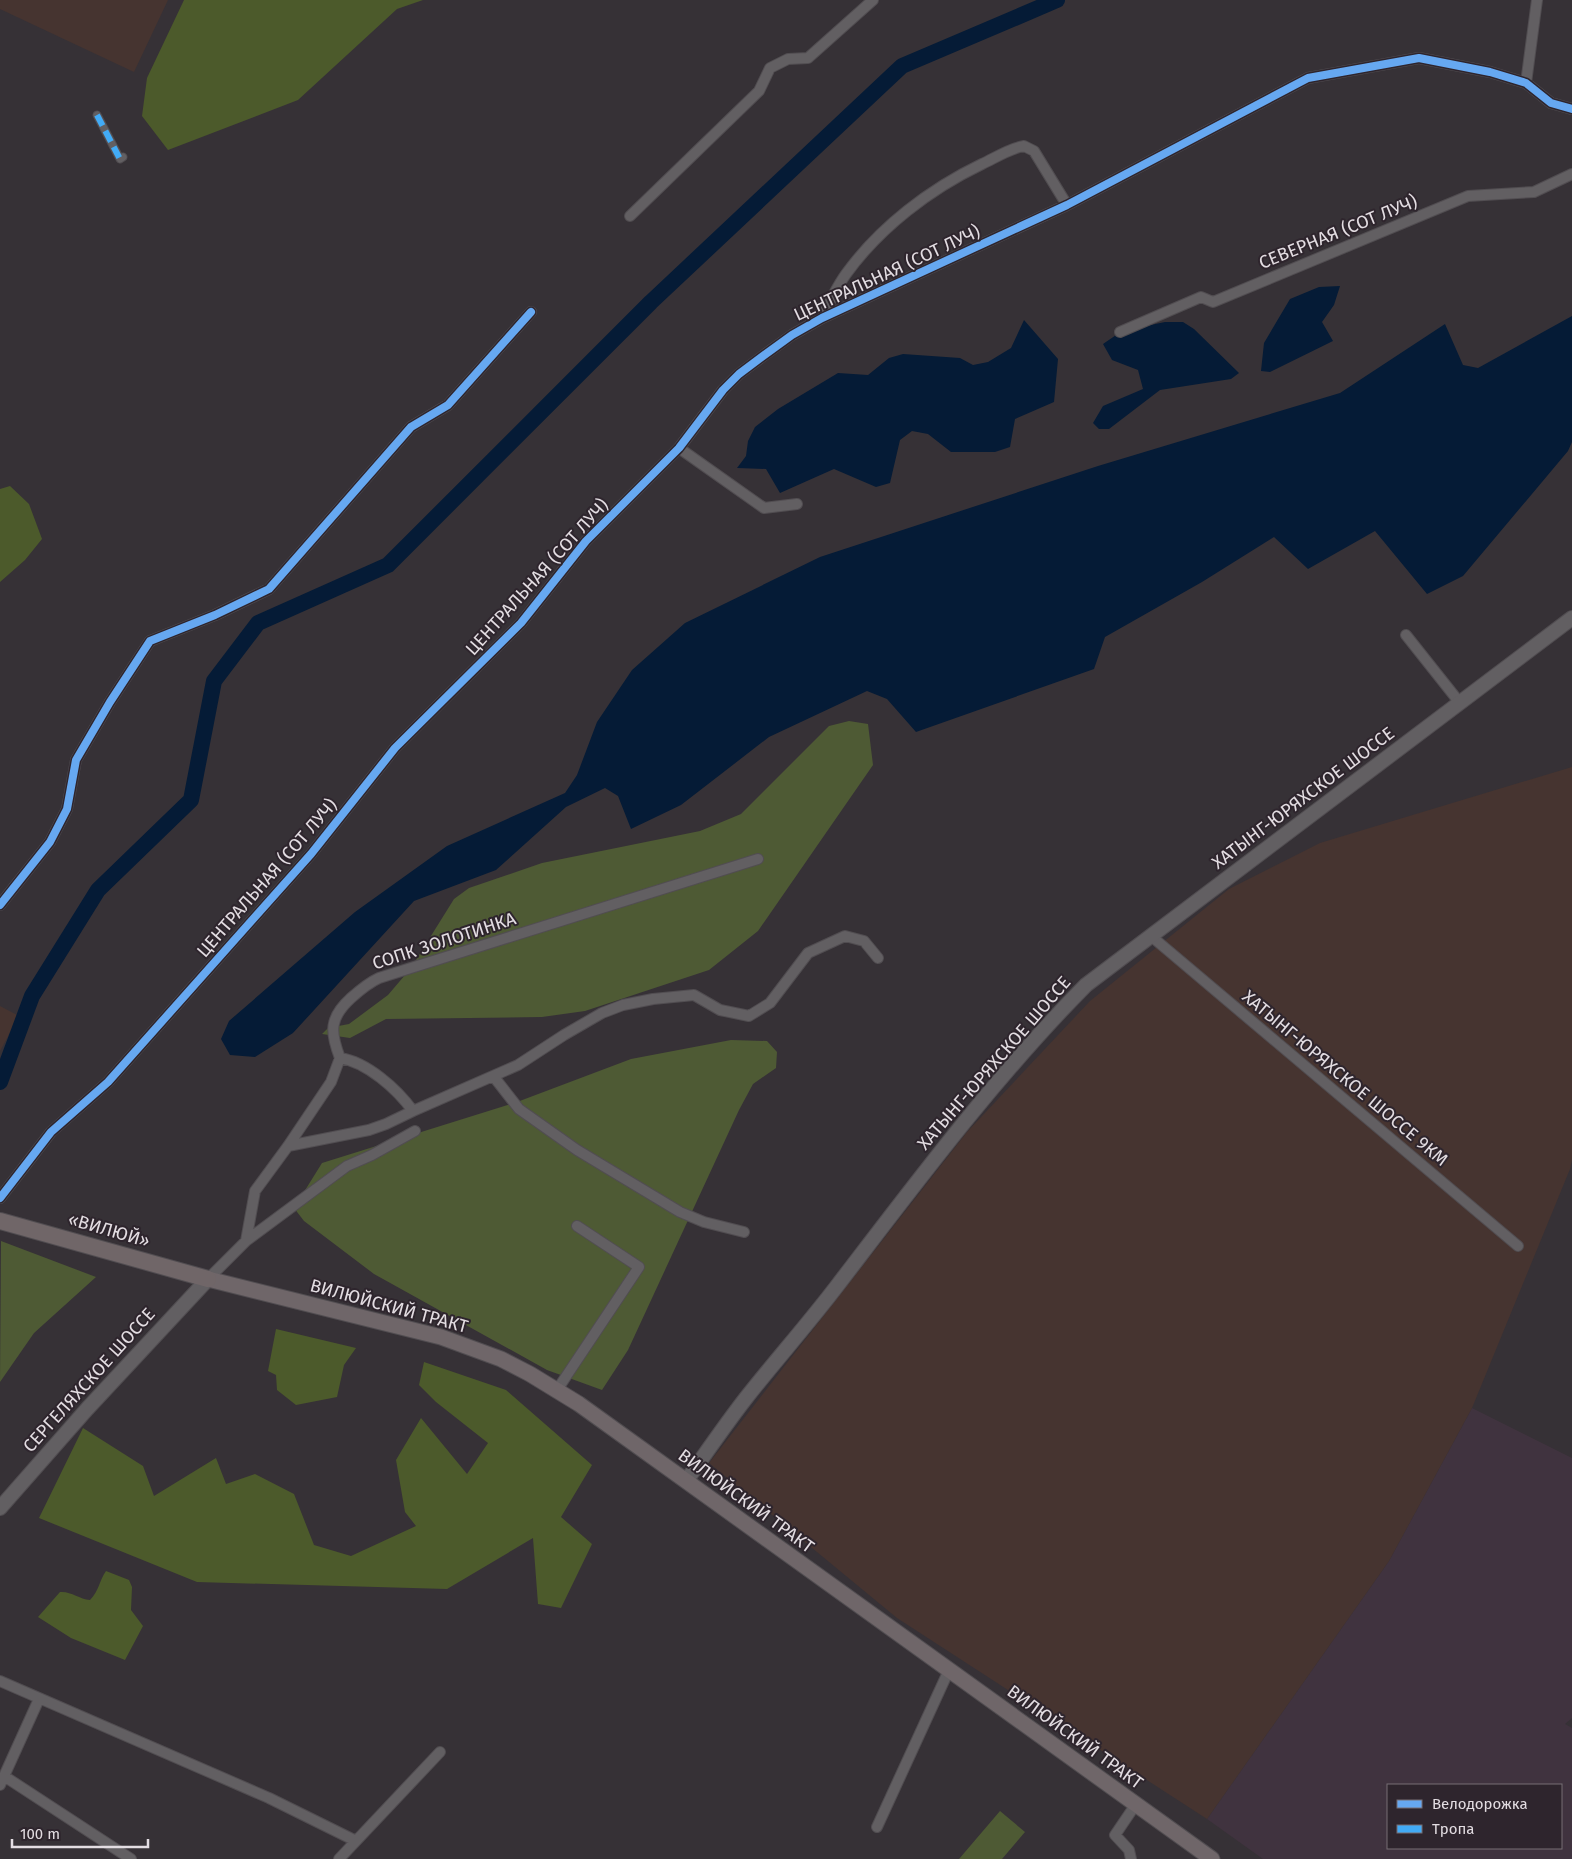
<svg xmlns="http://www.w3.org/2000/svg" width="1572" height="1859" font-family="'Fira Sans',sans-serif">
  <rect width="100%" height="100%" fill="#363136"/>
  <path fill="#40333f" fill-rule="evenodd" d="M1472,1408L1572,1458V1718L1565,1724L1572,1728V1859H1263L1207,1819L1389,1561ZM1388,1785H1561V1848H1388Z"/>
  <path fill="#463430" d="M0,0H168L134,72L0,9Z
    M1572,767V1160L1570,1169L1472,1408L1389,1561L1207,1819L897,1618L709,1463L967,1132L1090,1001L1229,889L1320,843Z
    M0,1006L19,1016L0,1051Z"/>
  <path fill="#4e5a34" d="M849,721L868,724L873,765L758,931L709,970L585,1011L542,1017L386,1019L350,1038L322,1034L328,1028L349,1024L388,995L411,968L454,899L469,888L542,863L700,831L741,814L829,726Z
    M731,1040L767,1041L777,1052L776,1068L753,1084L739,1110L628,1350L602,1390L547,1370L374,1274L304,1221L294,1208L322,1163L517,1102L631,1059Z
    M1,1241L96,1277L34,1333L0,1382Z
    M1000,1811L1025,1832L1002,1859H959Z"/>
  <path fill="#4c5a2b" d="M184,0H423L397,9L298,100L168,150L142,116L147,78Z
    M10,486L29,504L42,539L25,560L0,582V489Z
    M276,1329L356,1348L344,1365L337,1397L296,1405L277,1390L276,1375L268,1371Z
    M424,1362L506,1390L592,1465L561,1517L592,1544L561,1608L538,1604L533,1538L447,1589L197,1582L39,1518L83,1428L143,1466L154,1496L216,1458L226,1484L255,1474L294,1494L314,1545L351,1556L416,1526L405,1512L396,1460L421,1418L467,1474L488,1443L436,1402L419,1385Z
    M106,1571L129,1580L132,1587L131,1610L143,1626L125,1660L71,1638L38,1617L60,1592C71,1591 79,1599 90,1600C99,1591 99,1581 106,1571Z"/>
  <path fill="#051b36" d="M1340,286L1334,305L1322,322L1333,341L1270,372L1261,371L1264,343L1290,299L1319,287Z
    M1572,316V442L1568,451L1463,576L1427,594L1375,531L1308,569L1274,537L1202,582L1105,637L1094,669L916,732L887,699L867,691L769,737L681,805L631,829L618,796L605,788L566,807L496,870L414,901L293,1033L255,1057L230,1055L221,1039L229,1021L355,912L447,846L565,793L577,775L597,722L632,670L685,623L820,557L1098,466L1340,393L1445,324L1463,365L1478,368Z
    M1024,320L1058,359L1054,402L1015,419L1010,447L995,452H951L928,434L912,431L900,440L890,483L876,487L834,469L780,493L766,469L737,468L746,456L748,441L755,427L778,409L838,373L868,375L889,358L903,354L960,358L973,365L988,362L1011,348Z
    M1165,322H1183L1194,329L1239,373L1231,379L1160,390L1109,429H1099L1093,423L1103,406L1143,389L1138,370L1112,360L1103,344L1122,331Z"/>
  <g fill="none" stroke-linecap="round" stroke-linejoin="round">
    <path stroke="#051b36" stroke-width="16" d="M0,1082L32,996L98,890L191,800L214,681L258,623L388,565L651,302L902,66L1057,0"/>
    <defs>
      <path id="pedestrian" d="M97,115L120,159L123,157"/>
      <path id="minor" d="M1526,83L1537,0
        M630,216L759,91L770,68L788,59L808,58L873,0
        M822,318C829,303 836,288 846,274C880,227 930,189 982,164C995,158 1010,148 1024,146L1034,151L1067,205
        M1120,332L1201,297L1213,302L1468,196L1534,192L1572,174
        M679,448L764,508L797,504
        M1406,635L1460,703
        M0,905L50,842L67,809L76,760L110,702L150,641L215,615L269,589L411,427L448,405L531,312
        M1151,936L1518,1246
        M340,1058C367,1062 397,1089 413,1111
        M494,1077L519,1109L577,1150L680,1212L704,1222L744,1232
        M288,1146L369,1130L386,1124L413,1111L518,1065L564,1035L602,1013L623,1005L653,999L694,995L720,1010L749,1016L770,1003L808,953L845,936L864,941L878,958
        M0,1198L51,1132L108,1082L311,854L395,748L521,623L586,541L679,448L723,390L739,374L763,356L792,335L822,318L1067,205L1308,78L1419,58L1490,72L1526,83L1551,103L1572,109
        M246,1241L255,1191L288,1146L331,1082L340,1058C330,1032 329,1018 351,998C360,990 368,983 379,978L758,859
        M208,1279L246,1241L347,1166L372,1155L415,1131
        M557,1390L639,1267L577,1226
        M0,1681L269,1798L356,1841
        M4,1776L131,1859
        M0,1785L39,1699
        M877,1827L949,1670
        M339,1859L440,1752
        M1131,1859L1129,1850L1115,1835L1136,1804"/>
      <path id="secondary" d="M686,1481C706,1453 725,1425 746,1398C776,1360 808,1324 837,1286C916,1183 994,1078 1086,985L1572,618
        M0,1508L87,1409L208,1279"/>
      <path id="primary" d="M208,1279L441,1337L501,1359L530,1374L579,1404L1212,1859"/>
      <path id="trunk" d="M0,1221L208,1279"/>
    </defs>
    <use href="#pedestrian" stroke="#514d51" stroke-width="9"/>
    <use href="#minor" stroke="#514d51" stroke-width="12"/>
    <use href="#secondary" stroke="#514d51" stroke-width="16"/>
    <use href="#primary" stroke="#514d51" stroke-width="17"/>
    <use href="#trunk" stroke="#514d51" stroke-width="18"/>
    <use href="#pedestrian" stroke="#625f62" stroke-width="7"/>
    <use href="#minor" stroke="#625f62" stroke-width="10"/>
    <use href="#secondary" stroke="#625f62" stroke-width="14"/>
    <use href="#primary" stroke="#6f6669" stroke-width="15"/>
    <use href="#trunk" stroke="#706668" stroke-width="16"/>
    <path stroke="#42abf6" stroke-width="6" stroke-dasharray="12 6" stroke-linecap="butt" d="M97,115L120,159L123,157"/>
    <defs>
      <path id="cycleway" d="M0,905L50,842L67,809L76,760L110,702L150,641L215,615L269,589L411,427L448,405L531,312
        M0,1198L51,1132L108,1082L311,854L395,748L521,623L586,541L679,448L723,390L739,374L763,356L792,335L822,318L1067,205L1308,78L1419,58L1490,72L1526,83L1551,103L1572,109"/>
    </defs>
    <use href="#cycleway" stroke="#2e252d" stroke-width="11"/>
    <use href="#cycleway" stroke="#66a8f1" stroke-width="8"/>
  </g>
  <g text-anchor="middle" stroke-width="4" stroke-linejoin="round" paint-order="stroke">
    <g font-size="18" fill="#e3dde2" stroke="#2e252d">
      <text transform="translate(1338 232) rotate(-22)" y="6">СЕВЕРНАЯ (СОТ ЛУЧ)</text>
      <text transform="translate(887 273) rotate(-25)" y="6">ЦЕНТРАЛЬНАЯ (СОТ ЛУЧ)</text>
      <text transform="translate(537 577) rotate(-48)" y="6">ЦЕНТРАЛЬНАЯ (СОТ ЛУЧ)</text>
      <text transform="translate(1303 798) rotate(-37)" y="6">ХАТЫНГ-ЮРЯХСКОЕ ШОССЕ</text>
      <text transform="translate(267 878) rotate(-49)" y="6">ЦЕНТРАЛЬНАЯ (СОТ ЛУЧ)</text>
      <text transform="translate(444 941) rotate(-18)" y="6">СОПК ЗОЛОТИНКА</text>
      <text transform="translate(994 1063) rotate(-49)" y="6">ХАТЫНГ-ЮРЯХСКОЕ ШОССЕ</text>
      <text transform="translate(1345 1078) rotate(40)" y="6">ХАТЫНГ-ЮРЯХСКОЕ ШОССЕ 9КМ</text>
      <text transform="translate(109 1230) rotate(16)" y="6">«ВИЛЮЙ»</text>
      <text transform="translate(389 1306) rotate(15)" y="6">ВИЛЮЙСКИЙ ТРАКТ</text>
      <text transform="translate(89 1380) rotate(-48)" y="6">СЕРГЕЛЯХСКОЕ ШОССЕ</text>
      <text transform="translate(746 1501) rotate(36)" y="6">ВИЛЮЙСКИЙ ТРАКТ</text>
      <text transform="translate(1075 1737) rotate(36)" y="6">ВИЛЮЙСКИЙ ТРАКТ</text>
    </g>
  </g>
  <rect x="1387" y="1784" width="175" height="65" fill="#2e252d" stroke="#766f75"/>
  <rect x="1397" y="1800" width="25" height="8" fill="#66a8f1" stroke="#766f75"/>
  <text x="1432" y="1809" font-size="15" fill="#e3dde2">Велодорожка</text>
  <rect x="1397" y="1825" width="25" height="8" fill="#42abf6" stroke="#766f75"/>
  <text x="1432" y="1834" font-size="15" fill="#e3dde2">Тропа</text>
  <path d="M12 1839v8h136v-8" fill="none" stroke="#e3dde2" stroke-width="2.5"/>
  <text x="20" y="1839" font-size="15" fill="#e3dde2" stroke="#2e252d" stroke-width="4" paint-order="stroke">100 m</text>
</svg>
